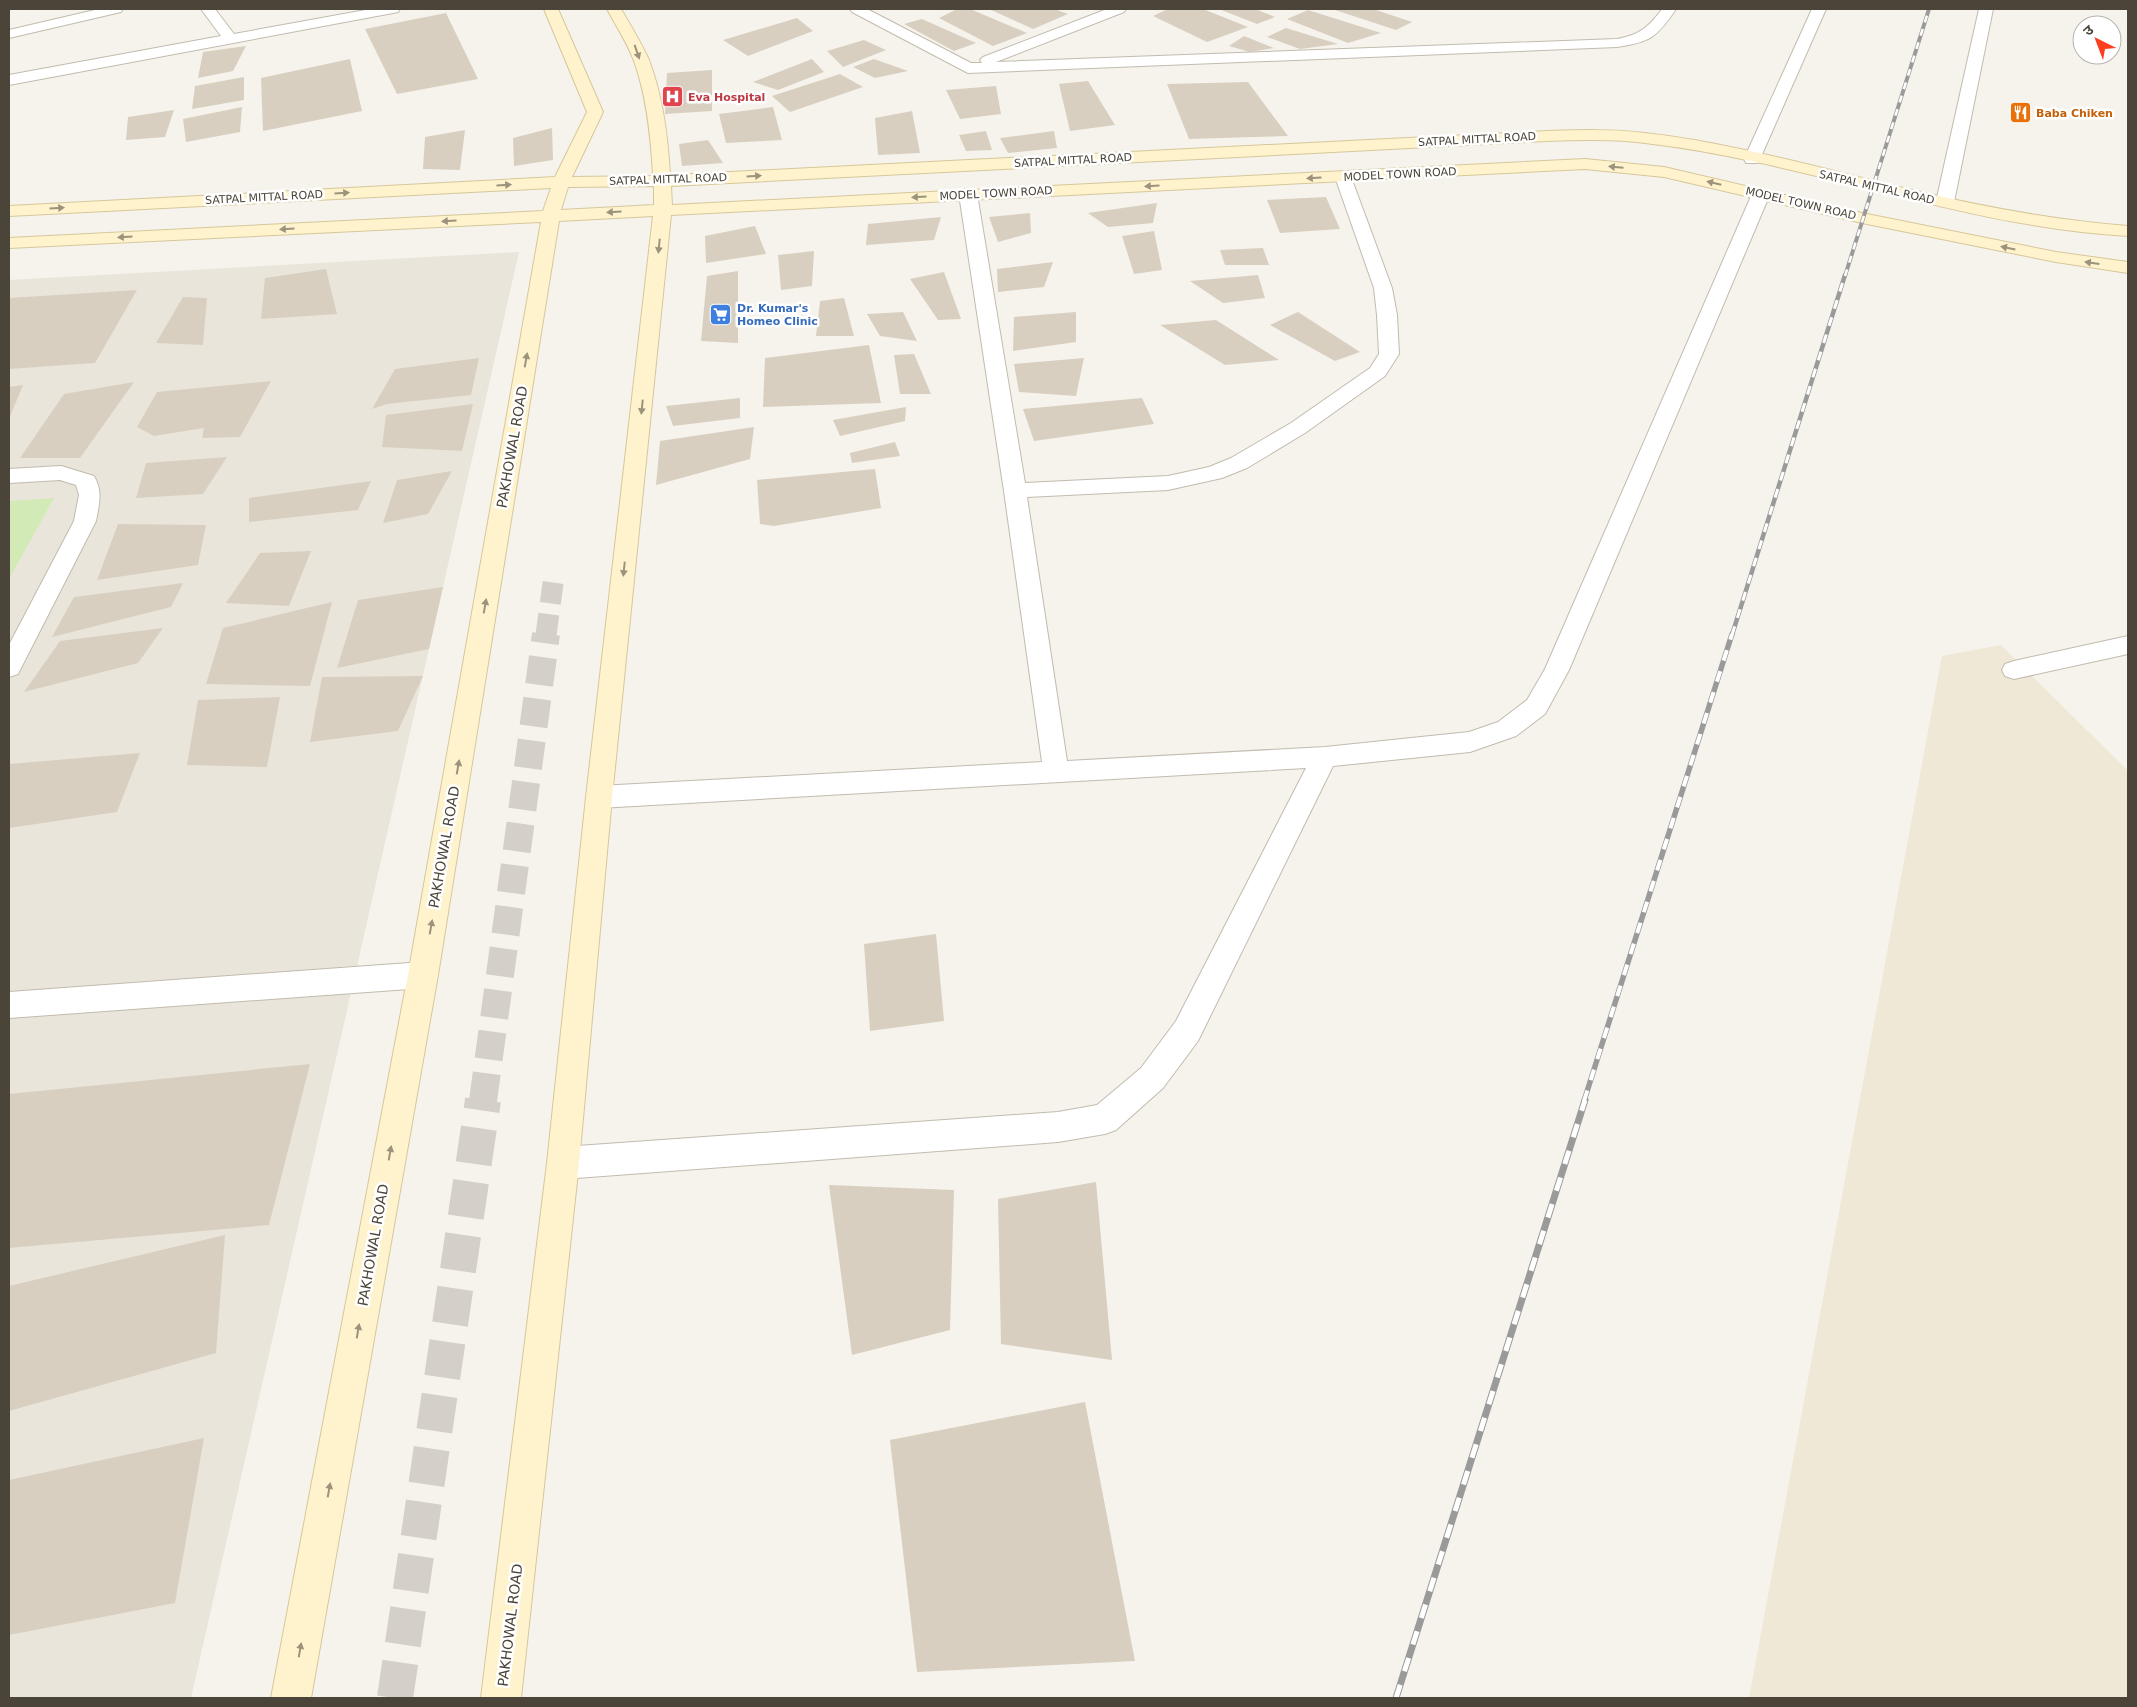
<svg xmlns="http://www.w3.org/2000/svg" width="2137" height="1707" font-family="'DejaVu Sans','Noto Sans Devanagari',sans-serif">
  <rect width="100%" height="100%" fill="#f6f3ec"/>
  <path fill="#eae5da" d="M519,252L191,1698H9V280Z"/>
  <path fill="#efe8d6" d="M2001,645L2128,771V1698H1749L1942,656Z"/>
  <path fill="#d2eab5" d="M54,498L9,579V501Z"/>
  <path fill="#d8cfc1" d="M957,9H970L1027,33L993,46L939,18Z
    M989,9H1054L1068,14L1033,29Z
    M1168,9H1203L1248,27L1207,42L1153,16Z
    M1219,9H1255L1275,17L1257,24Z
    M1332,9H1373L1412,22L1396,30Z
    M1308,10L1381,33L1348,43L1287,19Z
    M446,13L478,79L397,94L365,29Z
    M797,18L813,31L748,56L723,40Z
    M922,19L976,43L954,51L904,24Z
    M1286,28L1338,44L1300,49L1267,37Z
    M1244,36L1274,48L1250,52L1229,46Z
    M864,40L886,50L843,67L827,51Z
    M246,46L233,71L198,78L203,52Z
    M350,59L362,111L263,131L261,78Z
    M812,59L824,72L778,90L753,82Z
    M874,59L908,71L875,78L853,67Z
    M712,70V111L665,114L667,73Z
    M840,74L863,87L790,112L772,96Z
    M244,77V100L192,109L195,86Z
    M1088,81L1115,125L1070,131L1059,84Z
    M1248,82L1288,136L1189,139L1167,84Z
    M996,86L1001,114L960,119L946,90Z
    M242,107L240,132L186,142L183,119Z
    M773,107L782,140L726,143L719,114Z
    M174,110L165,137L126,140L128,117Z
    M912,111L920,153L878,155L875,118Z
    M552,128L553,160L514,166L513,138Z
    M465,130L460,170L423,169L425,137Z
    M986,131L992,150L966,151L959,135Z
    M1054,131L1057,148L1008,153L1000,138Z
    M708,140L723,163L682,166L679,144Z
    M1326,197L1340,229L1280,233L1267,200Z
    M1157,203L1153,223L1108,227L1088,213Z
    M1030,213L1031,233L998,242L989,217Z
    M941,217L934,240L866,245L868,224Z
    M755,226L766,254L706,263L705,236Z
    M1154,231L1162,270L1134,274L1122,236Z
    M1263,248L1269,265H1225L1220,250Z
    M814,251L812,286L781,290L778,255Z
    M1053,262L1044,287L998,292L997,269Z
    M326,269L337,314L261,319L265,278Z
    M738,271V343L701,341L707,276Z
    M944,272L961,319L938,320L910,279Z
    M1258,275L1265,298L1223,303L1190,281Z
    M137,290L95,363L9,369V298Z
    M183,297L207,298L203,345L156,343Z
    M844,298L854,336H816L820,301Z
    M903,312L917,341L880,336L867,314Z
    M1076,312V342L1013,351L1014,317Z
    M1298,312L1360,352L1335,361L1270,325Z
    M1216,320L1279,360L1225,365L1160,325Z
    M869,345L881,403L763,407L765,358Z
    M914,354L931,394H900L894,355Z
    M479,358L471,395L387,404L372,409L395,369Z
    M1084,358L1076,396L1019,392L1014,364Z
    M271,381L240,437L202,438L204,428L154,436L137,427L157,392Z
    M134,382L80,458H20L64,394Z
    M23,385L9,419V387Z
    M740,398V418L673,426L666,406Z
    M1142,398L1154,424L1034,441L1023,409Z
    M473,404L462,451L382,447L386,415Z
    M906,407L905,421L840,436L833,420Z
    M754,427L750,459L656,485L660,441Z
    M895,442L900,456L852,463L850,453Z
    M227,457L203,494L136,498L146,463Z
    M875,469L881,508L774,526L760,524L757,480Z
    M452,471L428,514L383,523L397,480Z
    M371,481L358,510L249,522V498Z
    M118,524L206,525L198,565L97,580Z
    M311,551L289,606L226,603L260,553Z
    M183,583L171,607L52,637L74,597Z
    M443,587L429,649L337,668L358,600Z
    M332,602L310,686L206,684L223,628Z
    M163,628L138,663L24,692L60,641Z
    M423,676L398,731L310,742L322,677Z
    M280,697L267,767L187,765L198,700Z
    M140,753L117,812L9,828V764Z
    M936,934L944,1021L870,1031L864,944Z
    M310,1064L269,1225L9,1248V1094Z
    M1096,1182L1112,1360L1001,1344L998,1199Z
    M829,1185L954,1190L950,1330L852,1355Z
    M225,1235L216,1353L9,1411V1286Z
    M1085,1402L1135,1661L917,1672L890,1440Z
    M204,1438L175,1603L9,1635V1480Z"/>
  <g fill="none" stroke-linecap="round" stroke-linejoin="round">
    <path stroke="#d4d0c8" stroke-width="21" stroke-dasharray="21 11" stroke-linecap="butt" d="M546,635L554,576"/>
    <path stroke="#d4d0c8" stroke-width="28" stroke-dasharray="28 14" stroke-linecap="butt" d="M483,1101L546,634"/>
    <path stroke="#d4d0c8" stroke-width="36" stroke-dasharray="36 18" stroke-linecap="butt" d="M395,1698L483,1100"/>
    <defs>
      <path id="street" d="M99,9H123L121,12L9,38V30Z
        M201,9H215L234,34L371,9H400L398,12L393,13L9,85V75L221,36Z
        M850,9H867L971,63H982L980,60L983,57L1107,9H1126L1124,12L996,62L1617,39C1639,35 1649,27 1662,9H1676C1657,37 1651,42 1617,47L968,73L852,12Z
        M1812,9H1826L1760,159L1758,163H1746L1744,159Z
        M1979,9H1993L1954,202L1951,206L1945,207L1939,206L1936,202Z
        M1343,172L1349,173L1351,177L1392,288L1397,315L1399,354L1385,376L1305,433L1247,468L1222,478L1168,490L1027,497L1067,761L1325,747L1469,732L1498,722L1527,700L1545,669L1752,194L1755,190L1761,189L1767,190L1770,194L1569,670L1545,714L1516,736L1470,752L1333,766L1198,1041L1163,1088L1116,1130L1105,1134L1058,1142L563,1179L552,1174L547,1163L552,1152L563,1147L1058,1112L1097,1105L1141,1068L1176,1021L1306,768L599,808L590,804L586,797L590,790L599,786L1042,762L1004,491L959,194L962,190L968,189L974,190L977,194L1025,483L1168,476L1209,467L1231,458L1291,423L1370,368L1379,354L1377,315L1374,288L1335,177L1337,173Z
        M61,466L94,476C103,491 99,505 96,521L21,668L18,674L9,677V645L74,521L79,495L76,485L60,480L9,483V469Z
        M2128,636V654L2014,679L2005,676L2002,670L2005,664L2014,661Z
        M423,962L433,966L438,975L433,984L423,988L9,1018V992Z"/>
      <path id="secondary" d="M544,9H558L603,112L572,177L653,176C651,137 647,97 634,61C627,42 616,26 607,9H621C631,26 641,42 649,60C663,97 668,137 670,175L1547,131C1580,130 1613,129 1645,133C1733,143 1819,168 1904,188C1978,206 2052,220 2128,226V236C1963,227 1809,162 1645,143C1613,139 1580,140 1547,141L671,186L672,205L1585,159L1664,167L1862,213L2056,252L2128,262V273L2056,262L1862,223L1664,177L1585,169L671,215L612,797L579,1163L521,1698H481L547,1163L586,797L653,216L559,221L438,975L311,1698H271L408,975L541,222L9,248V238L543,211L551,188L9,216V206L555,177L587,112ZM654,186V205L561,210L568,187Z"/>
    </defs>
    <use href="#street" stroke="#c2bbae" stroke-width="2"/>
    <use href="#secondary" stroke="#d6c79b" stroke-width="2"/>
    <use href="#street" fill="#fff" fill-rule="evenodd"/>
    <use href="#secondary" fill="#fff3cd" fill-rule="evenodd"/>
    <defs>
      <path id="rail-far3" d="M1845,276L1929,9"/>
      <path id="rail-far2" d="M1732,635L1845,275"/>
      <path id="rail-far1" d="M1584,1101L1732,634"/>
      <path id="rail" d="M1396,1698L1585,1100"/>
    </defs>
    <use href="#rail-far3" stroke="#9a9a9a" stroke-width="4"/>
    <use href="#rail-far2" stroke="#9a9a9a" stroke-width="4.5"/>
    <use href="#rail-far1" stroke="#9a9a9a" stroke-width="5.5"/>
    <use href="#rail" stroke="#9a9a9a" stroke-width="7"/>
    <use href="#rail-far3" stroke="#fff" stroke-width="2.5" stroke-dasharray="7" stroke-linecap="butt"/>
    <use href="#rail-far2" stroke="#fff" stroke-width="3" stroke-dasharray="9" stroke-linecap="butt"/>
    <use href="#rail-far1" stroke="#fff" stroke-width="4" stroke-dasharray="11" stroke-linecap="butt"/>
    <use href="#rail" stroke="#fff" stroke-width="5" stroke-dasharray="14" stroke-linecap="butt"/>
  </g>
  <defs><path id="oneway-solid" d="M-6-.8H1V-3.2L6.5 0L1 3.2V.8H-6Z" transform="scale(1.25)"/></defs>
  <g fill="#9c937c">
    <use href="#oneway-solid" transform="translate(637 52) rotate(71)"/>
    <use href="#oneway-solid" transform="translate(1616 167) rotate(-175)"/>
    <use href="#oneway-solid" transform="translate(754 176) rotate(-3)"/>
    <use href="#oneway-solid" transform="translate(1314 178) rotate(177)"/>
    <use href="#oneway-solid" transform="translate(1714 183) rotate(-167)"/>
    <use href="#oneway-solid" transform="translate(504 185) rotate(-3)"/>
    <use href="#oneway-solid" transform="translate(1152 186) rotate(177)"/>
    <use href="#oneway-solid" transform="translate(342 193) rotate(-3)"/>
    <use href="#oneway-solid" transform="translate(919 197) rotate(177)"/>
    <use href="#oneway-solid" transform="translate(57 208) rotate(-3)"/>
    <use href="#oneway-solid" transform="translate(614 212) rotate(177)"/>
    <use href="#oneway-solid" transform="translate(449 221) rotate(177)"/>
    <use href="#oneway-solid" transform="translate(287 229) rotate(177)"/>
    <use href="#oneway-solid" transform="translate(125 237) rotate(177)"/>
    <use href="#oneway-solid" transform="translate(659 246) rotate(96)"/>
    <use href="#oneway-solid" transform="translate(2008 248) rotate(-168)"/>
    <use href="#oneway-solid" transform="translate(2092 263) rotate(-172)"/>
    <use href="#oneway-solid" transform="translate(526 360) rotate(-80)"/>
    <use href="#oneway-solid" transform="translate(642 407) rotate(96)"/>
    <use href="#oneway-solid" transform="translate(624 569) rotate(96)"/>
    <use href="#oneway-solid" transform="translate(485 606) rotate(-80)"/>
    <use href="#oneway-solid" transform="translate(458 767) rotate(-80)"/>
    <use href="#oneway-solid" transform="translate(431 927) rotate(-80)"/>
    <use href="#oneway-solid" transform="translate(390 1153) rotate(-80)"/>
    <use href="#oneway-solid" transform="translate(358 1331) rotate(-80)"/>
    <use href="#oneway-solid" transform="translate(329 1490) rotate(-80)"/>
    <use href="#oneway-solid" transform="translate(300 1650) rotate(-80)"/>
  </g>
  <defs>
    <symbol id="hospital-square" viewBox="-11 -11 22 22"><rect x="-9" y="-9" width="18" height="18" rx="4" fill="#e0444e" stroke="#fff"/><path d="M-5-5h3v3.5h4V-5h3V5h-3V1.5h-4V5h-3Z" fill="#fff"/></symbol>
    <symbol id="restaurant-square" viewBox="-11 -11 22 22"><rect x="-9" y="-9" width="18" height="18" rx="4" fill="#e8710a" stroke="#fff"/><path d="M-5-6h1v4h1v-4h1v4h1v-4h1v5L-1.5 .5V6h-2V.5L-5-1ZM5-6V6H3V1.5H1.5Q1.5-4 5-6Z" fill="#fff"/></symbol>
    <symbol id="supermarket-square" viewBox="-11 -11 22 22"><rect x="-9" y="-9" width="18" height="18" rx="4" fill="#3f7fe0" stroke="#fff"/><path d="M-6-5.5h2.5l.6 2H6L4.5 2H-2.5L-4.4-4H-6ZM-1.5 3.2a1.3 1.3 0 1 0 .1 0ZM3 3.2a1.3 1.3 0 1 0 .1 0Z" fill="#fff"/></symbol>
  </defs>
  <g fill-rule="evenodd">
    <use href="#hospital-square" x="660" y="84" width="25" height="25"/>
    <use href="#restaurant-square" x="2008" y="100" width="25" height="25"/>
    <use href="#supermarket-square" x="708" y="302" width="25" height="25"/>
  </g>
  <g text-anchor="middle" stroke-width="5" stroke-linejoin="round" paint-order="stroke">
    <g font-size="11" font-weight="bold" fill="#be3a42" stroke="#fff" text-anchor="start">
      <text x="688" y="101">Eva Hospital</text>
    </g>
    <g font-size="11" font-weight="bold" fill="#c56008" stroke="#fff" text-anchor="start">
      <text x="2036" y="117">Baba Chiken</text>
    </g>
    <g font-size="11" fill="#4b4439" stroke="#fff">
      <text transform="translate(1477 139) rotate(-3)" y="4">SATPAL MITTAL ROAD</text>
      <text transform="translate(1073 160) rotate(-3)" y="4">SATPAL MITTAL ROAD</text>
      <text transform="translate(1400 174) rotate(-3)" y="4">MODEL TOWN ROAD</text>
      <text transform="translate(668 179) rotate(-2)" y="4">SATPAL MITTAL ROAD</text>
      <text transform="translate(1877 187) rotate(13)" y="4">SATPAL MITTAL ROAD</text>
      <text transform="translate(996 193) rotate(-3)" y="4">MODEL TOWN ROAD</text>
      <text transform="translate(264 197) rotate(-3)" y="4">SATPAL MITTAL ROAD</text>
      <text transform="translate(1801 203) rotate(13)" y="4">MODEL TOWN ROAD</text>
    </g>
    <g font-size="11" font-weight="bold" fill="#366cbe" stroke="#fff" text-anchor="start">
      <text x="737" y="312">Dr. Kumar's<tspan x="737" dy="13">Homeo Clinic</tspan></text>
    </g>
    <g font-size="14" fill="#4b4439" stroke="#fff">
      <text transform="translate(512 447) rotate(-80)" y="5">PAKHOWAL ROAD</text>
      <text transform="translate(444 847) rotate(-80)" y="5">PAKHOWAL ROAD</text>
      <text transform="translate(373 1245) rotate(-80)" y="5">PAKHOWAL ROAD</text>
      <text transform="translate(510 1625) rotate(-83)" y="5">PAKHOWAL ROAD</text>
    </g>
  </g>
  <rect width="2137" height="1707" fill="none" stroke="#4b4439" stroke-width="20"/>
  <g transform="translate(2097 40) rotate(318)"><circle r="24" fill="#ffffff" stroke="#b7b4b0"/>
  <path d="M0-4L9 19L0 12L-9 19Z" fill="#fc3f1d"/>
  <text y="-8" font-size="14" font-weight="bold" text-anchor="middle" fill="#4b4439">उ</text>
  </g>
</svg>
